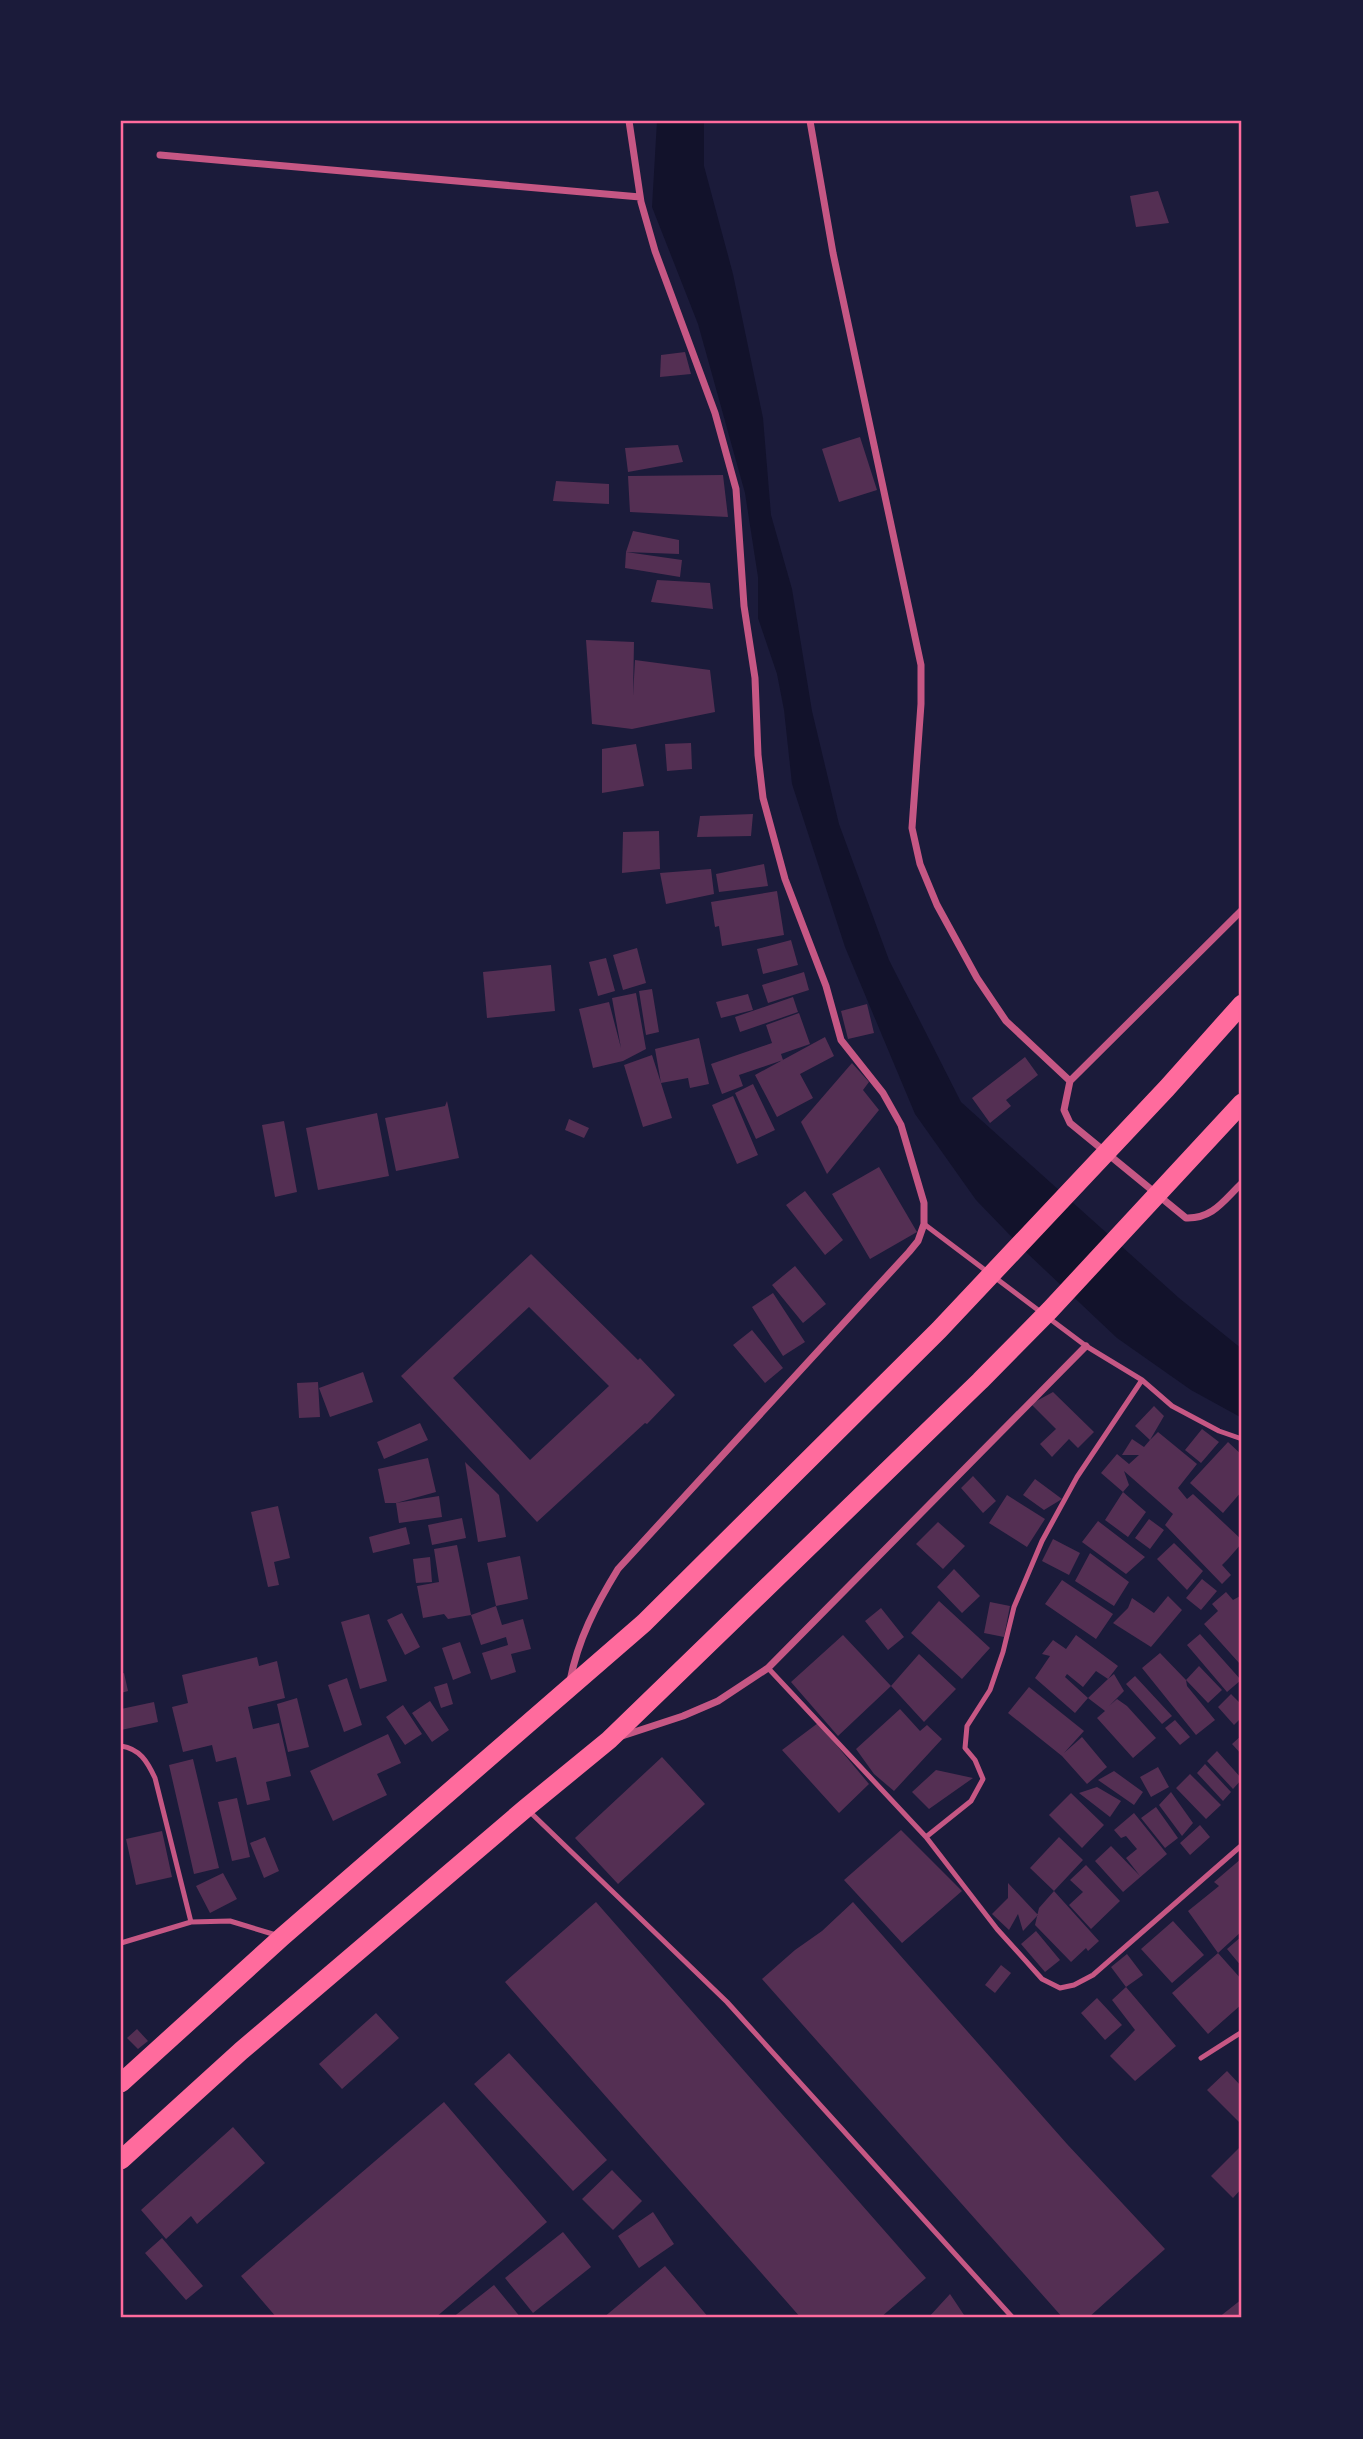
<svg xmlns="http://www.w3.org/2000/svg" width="1363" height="2439" font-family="Commissioner,sans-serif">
  <rect width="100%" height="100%" fill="#1b1b3a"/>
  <path fill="#12122b" d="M657,121H704V166L733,274L763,418L771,515L792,589L812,711L839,824L889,960L961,1102L1179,1298L1242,1349V1418L1191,1390L1117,1338L1028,1254L976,1200L915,1114L845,947L792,784L784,710L777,674L758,618V577L745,493L698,324L652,207Z"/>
  <path fill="#542f53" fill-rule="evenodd" d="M1158,191L1169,223L1136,227L1130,196Z
    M685,352L691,374L660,377L661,355Z
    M860,437L877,490L839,502L822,449Z
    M678,445L683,462L628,472L625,448Z
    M723,475L728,517L630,512L628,476Z
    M556,481L609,484V504L553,501Z
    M633,531L679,540V554L626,552L682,560L680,577L625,568L626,552Z
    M657,580L710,583L713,609L651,602Z
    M586,640L634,642L633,696L635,660L710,670L715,712L632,729L592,724Z
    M691,743L692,769L667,771L665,744Z
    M636,744L644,786L602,793V749Z
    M753,814L751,836L697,837L700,816Z
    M659,831L660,869L622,873L623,832Z
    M764,864L768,886L719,892L716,874Z
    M711,869L714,894L666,904L660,873Z
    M777,891L784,935L722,946L719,926L715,927L711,902Z
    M791,940L798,965L763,974L757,949Z
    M637,948L646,983L623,990L613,955Z
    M606,958L615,991L598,996L589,962Z
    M551,965L555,1011L487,1018L483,972Z
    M804,972L809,990L768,1003L762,985Z
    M652,989L659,1032L646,1035L639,991Z
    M636,993L646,1049L623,1061L593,1068L579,1009L609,1002L621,1048L612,998Z
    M748,994L753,1010L721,1018L716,1002Z
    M793,997L798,1012L740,1032L735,1017Z
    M867,1004L874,1033L848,1039L841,1011Z
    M799,1013L810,1044L781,1054L783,1060L739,1075L743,1086L722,1094L711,1064L772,1043L766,1025Z
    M825,1037L834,1056L800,1074L813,1098L777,1117L755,1075Z
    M699,1038L709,1084L690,1088L688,1078L661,1083L672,1118L643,1127L624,1065L652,1055L661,1083L655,1049Z
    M1025,1057L1038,1075L1006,1100L1011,1106L990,1123L972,1098Z
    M852,1063L869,1082L863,1090L879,1110L827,1174L801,1122Z
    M753,1084L775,1130L756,1139L735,1093Z
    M733,1096L758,1155L737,1164L712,1105Z
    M447,1101L459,1158L396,1171L385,1118L445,1106Z
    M377,1113L389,1176L318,1190L306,1128Z
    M569,1119L589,1128L584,1138L565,1130Z
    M284,1121L297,1192L275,1197L262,1125Z
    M879,1167L917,1232L870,1259L832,1194Z
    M805,1191L843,1240L825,1255L786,1205Z
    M531,1254L638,1360L640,1358L675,1395L647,1424L645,1423L537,1522L401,1376ZM529,1307L609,1386L530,1460L453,1378Z
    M795,1266L826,1304L803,1323L772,1285Z
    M773,1293L805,1342L783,1356L752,1307Z
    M752,1330L783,1368L765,1383L733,1345Z
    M363,1372L373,1402L330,1417L319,1388Z
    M318,1382L320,1417L299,1418L297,1383Z
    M1053,1392L1094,1432L1078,1448L1069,1439L1052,1457L1040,1444L1056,1429L1031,1404Z
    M1154,1406L1164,1416L1150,1440L1158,1432L1197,1464L1178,1488L1187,1499L1193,1494L1242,1540V1543L1228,1559L1207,1538L1228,1559L1222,1565L1231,1575L1222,1584L1165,1525L1173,1514L1124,1471L1129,1485L1123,1492L1101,1473L1117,1454L1129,1464L1139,1455H1122L1132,1439L1144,1447L1150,1440L1135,1426Z
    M420,1423L428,1440L384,1459L377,1442Z
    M1202,1429L1219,1442L1201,1463L1185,1450Z
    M1228,1442L1242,1455V1491L1223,1513L1190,1483Z
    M428,1458L436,1492L396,1503H385L378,1469Z
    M465,1462L499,1495L506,1537L478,1542Z
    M973,1476L996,1501L983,1513L961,1488Z
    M1035,1479L1062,1499L1044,1510L1023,1495Z
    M1123,1492L1146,1512L1128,1537L1105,1520Z
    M1007,1495L1045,1519L1027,1547L989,1523Z
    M439,1496L442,1517L399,1523L396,1503Z
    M278,1506L290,1558L274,1562L279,1585L268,1587L251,1512Z
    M462,1518L466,1538L432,1545L428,1525Z
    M1149,1519L1164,1530L1150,1549L1135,1538Z
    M1098,1521L1145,1557L1126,1574L1082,1542Z
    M938,1522L965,1546L943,1569L916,1544Z
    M406,1527L410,1544L373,1553L369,1537Z
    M1053,1539L1080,1553L1069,1575L1042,1561Z
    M1174,1543L1203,1571L1187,1590L1157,1559Z
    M457,1545L471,1615L448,1619L444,1614L423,1618L417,1586L439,1582L434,1549Z
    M1090,1553L1129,1582L1114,1606L1075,1581Z
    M520,1556L528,1599L496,1606L487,1563Z
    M430,1557L432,1582L416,1583L413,1559Z
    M954,1569L980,1596L962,1613L937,1587Z
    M1202,1579L1217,1591L1201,1610L1186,1598Z
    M1062,1580L1113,1614L1096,1639L1045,1604Z
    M1226,1592L1233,1600L1242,1595V1662L1240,1664L1204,1624L1218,1611L1212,1604Z
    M1168,1596L1182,1610L1151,1647L1113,1623L1128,1608L1132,1598L1154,1613Z
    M939,1601L990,1648L962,1679L911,1633Z
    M990,1602L1010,1606L1004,1637L984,1633Z
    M496,1606L502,1625L523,1619L531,1649L511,1654L516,1672L491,1680L482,1653L508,1645L506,1637L481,1645L471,1615Z
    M881,1608L904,1637L888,1650L865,1621Z
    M402,1613L420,1647L405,1655L387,1620Z
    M369,1614L387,1681L360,1689L341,1622Z
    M1200,1634L1241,1680L1227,1692L1187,1645Z
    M843,1635L891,1686L919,1654L956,1689L924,1722L891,1686L838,1736L791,1682Z
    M1076,1635L1118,1666L1108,1679L1114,1674L1124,1691L1109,1706L1117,1699L1127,1706L1156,1738L1133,1758L1097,1718L1105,1711L1088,1698L1108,1679L1096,1671L1083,1687L1067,1674L1065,1677L1088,1698L1075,1713L1035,1678L1050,1656L1042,1654L1053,1640L1066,1649Z
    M460,1642L471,1673L453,1680L442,1648Z
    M1160,1653L1186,1680L1187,1686L1215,1720L1196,1735L1142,1668Z
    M257,1657L259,1666L277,1661L285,1698L248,1707L253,1729L279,1723L291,1776L266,1782L270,1800L247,1805L236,1757L216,1762L212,1745L183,1752L172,1707L188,1703L182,1675Z
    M1199,1666L1222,1690L1208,1703L1186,1680Z
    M124,1673L128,1691L121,1693V1674Z
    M1135,1676L1172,1716L1162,1724L1126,1684Z
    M347,1678L362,1725L344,1732L328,1685Z
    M447,1683L453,1704L441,1708L434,1687Z
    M1029,1687L1084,1731L1064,1753L1082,1737L1107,1767L1087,1784L1062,1756L1008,1713Z
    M1231,1694L1242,1705V1717L1234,1725L1218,1707Z
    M297,1698L309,1747L288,1752L277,1704Z
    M430,1701L449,1730L432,1742L412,1713Z
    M154,1702L158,1722L121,1730V1709Z
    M403,1705L422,1734L405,1745L386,1717Z
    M900,1709L920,1731L927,1725L942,1739L894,1791L874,1774L856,1749Z
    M1175,1720L1190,1737L1180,1745L1165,1728Z
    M818,1723L869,1784L839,1813L782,1750Z
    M388,1734L401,1763L377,1774L387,1795L333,1821L310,1771Z
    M1242,1735V1755L1232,1744Z
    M1217,1751L1242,1779L1233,1789L1207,1761Z
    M662,1757L705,1804L618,1884L575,1838Z
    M193,1759L219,1868L194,1874L169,1765Z
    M1205,1764L1231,1792L1223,1801L1197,1773Z
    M1158,1767L1169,1787L1151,1797L1140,1777Z
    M936,1770L973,1778L929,1809L912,1792Z
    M1114,1771L1143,1792L1134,1805L1098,1780Z
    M1190,1774L1221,1805L1206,1819L1176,1788Z
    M1097,1787L1121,1801L1110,1817L1079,1793Z
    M1171,1792L1193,1823L1182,1836L1159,1805Z
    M1071,1793L1104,1825L1082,1848L1049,1815Z
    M237,1798L250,1857L232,1861L218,1802Z
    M1156,1807L1178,1838L1165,1848L1141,1818Z
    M1134,1813L1167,1854L1123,1892L1095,1861L1111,1846L1140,1876L1126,1858L1137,1849L1126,1836L1121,1838L1114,1830Z
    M1200,1825L1210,1837L1190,1855L1180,1843Z
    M901,1830L962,1891L902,1943L844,1880Z
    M162,1831L172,1877L136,1885L126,1839Z
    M265,1837L279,1871L264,1878L250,1843Z
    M1059,1837L1083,1860L1054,1891L1030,1868Z
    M1242,1858V1931L1218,1953L1188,1911L1219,1886L1214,1882Z
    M1086,1865L1120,1901L1091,1929L1069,1905L1083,1892L1070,1880Z
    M223,1873L237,1899L210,1913L196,1886Z
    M1008,1883L1038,1915L1023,1931L1018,1914L1009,1930L992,1914L1008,1898Z
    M1054,1891L1099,1941L1088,1951L1086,1948L1071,1962L1035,1925L1039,1908Z
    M596,1902L926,2278L880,2318H801L505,1982Z
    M853,1902L1067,2144L1165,2249L1088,2318H1063L762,1979L795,1950L822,1931Z
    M1173,1921L1204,1955L1172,1983L1141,1949Z
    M1036,1931L1060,1960L1045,1972L1021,1944Z
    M1242,1936V1967L1227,1949Z
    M1218,1953L1242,1980V2004L1208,2034L1172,1993Z
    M1127,1954L1143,1975L1126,1987L1111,1967Z
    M1001,1965L1011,1973L995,1993L985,1985Z
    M1126,1987L1176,2046L1135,2081L1110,2056L1135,2030L1112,2000Z
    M1097,1998L1122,2025L1105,2040L1081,2013Z
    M376,2013L399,2038L342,2089L319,2064Z
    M137,2029L148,2041L138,2049L127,2038Z
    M509,2053L607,2160L573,2191L474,2084Z
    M1227,2071L1242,2087V2120L1240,2123L1207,2090Z
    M444,2102L547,2222L435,2318H277L241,2276Z
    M233,2127L265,2163L197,2224L191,2216L166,2239L141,2210Z
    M1242,2145V2188L1233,2198L1211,2176Z
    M612,2170L642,2201L613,2230L582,2199Z
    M653,2212L674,2244L639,2268L618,2236Z
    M563,2232L591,2267L533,2313L505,2278Z
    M162,2238L203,2286L186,2300L145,2253Z
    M665,2266L709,2318H603Z
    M494,2285L521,2318H452Z
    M950,2294L966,2318H928Z
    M1242,2299V2318H1218Z"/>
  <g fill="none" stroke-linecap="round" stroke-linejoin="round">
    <path stroke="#c65784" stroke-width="5" d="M924,1224L1042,1313
      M1050,1319L1086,1346L1142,1380L1172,1406L1219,1431L1242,1439
      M768,1668L926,1837L997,1929L1042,1979L1060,1988L1074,1985L1093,1975L1242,1845
      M121,1746C140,1749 147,1761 155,1778L191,1922
      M530,1812L727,2002L1013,2318
      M926,1837L971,1801L983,1779L975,1760L965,1748L967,1726L990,1690L1003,1652L1014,1607L1042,1541L1077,1477L1142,1380
      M121,1943L191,1922L230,1921L276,1935
      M1201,2058L1242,2032"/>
    <path stroke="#c65784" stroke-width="7" d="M810,121L833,253L921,665V704L912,828L920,864L937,905L977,978L1006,1021L1070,1081L1242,910
      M160,155L640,197
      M1070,1081L1064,1110L1070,1123L1186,1218C1213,1219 1224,1200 1242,1183
      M570,1681C578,1639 596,1605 618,1569L909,1252L918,1241L924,1224V1203L901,1125L883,1093L841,1040L826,986L785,879L763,798L758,755L755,678L744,606L736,489L715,413L655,251L641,202L629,121
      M622,1736L683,1716L718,1701L768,1668L1086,1346"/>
    <path stroke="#ff6b9d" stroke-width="19" d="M121,2083L282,1937L644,1623L939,1330L1167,1088L1242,1004
      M121,2160L241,2051L526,1808L609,1740L980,1381L1050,1310L1242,1103"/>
  </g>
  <rect width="1363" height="2439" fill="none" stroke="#1b1b3a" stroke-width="245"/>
  <rect x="122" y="122" width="1118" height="2194" fill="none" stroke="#ff6b9d" stroke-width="2.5"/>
</svg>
